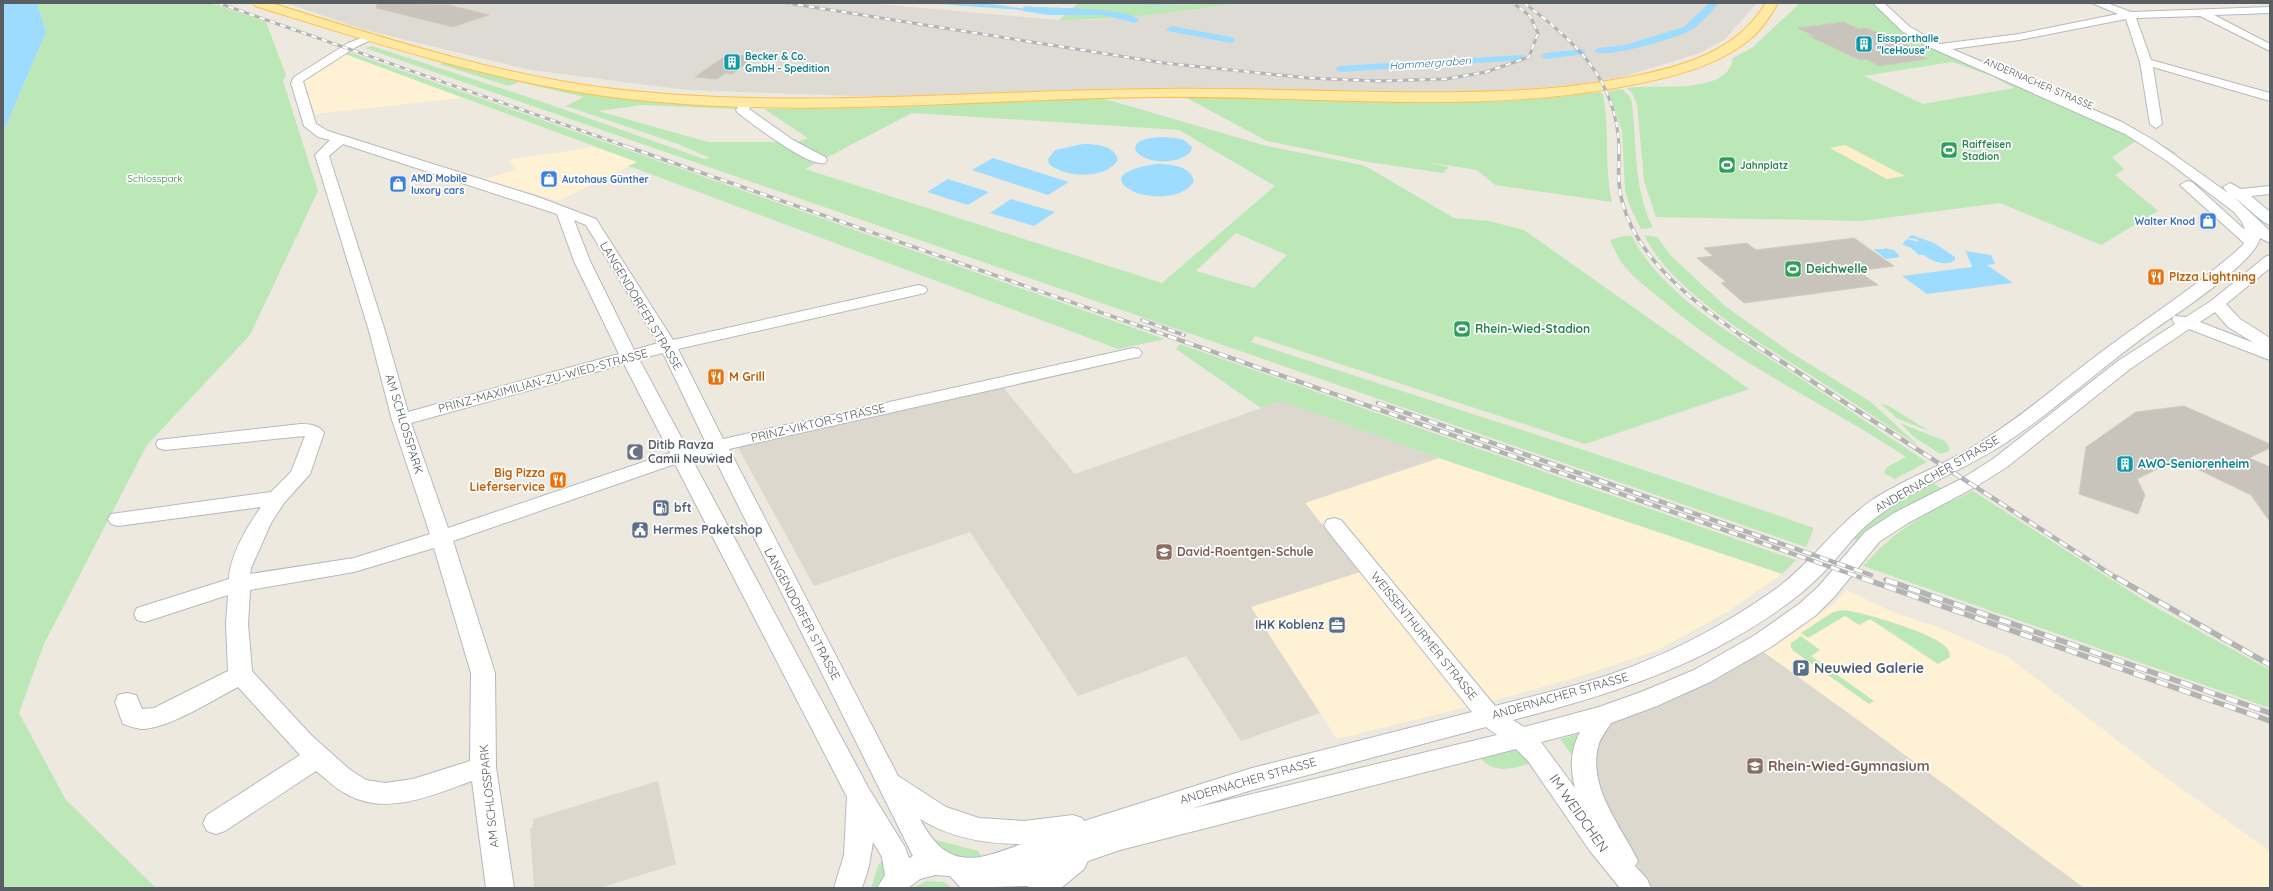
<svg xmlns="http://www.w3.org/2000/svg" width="2273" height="891" font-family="Quicksand,sans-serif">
  <rect width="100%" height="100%" fill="#eee9df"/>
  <path fill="#fff1d3" d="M345,54L462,98L315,114L303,82L312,73Z
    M594,147L638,162L558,201L485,179L516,170L508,160Z
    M1439,458L1782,574L1727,612L1658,650L1575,678L1495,700L1337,739L1250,607L1360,572L1304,503Z
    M1847,590L1888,610L1932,625L2008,657L2172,782L2270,851V888H2084L1851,715L1762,651L1829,608Z"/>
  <path fill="#dedbd4" d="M286,3H866L1059,20H1094L1193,10L1240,3H1757L1724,40L1698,54L1618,78L1578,84L1485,92L1135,88L885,97L686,90L531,70L365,30Z"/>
  <path fill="#ddd8ce" d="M1002,386L1075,474L1281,401L1439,458L1305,503L1360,572L1251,607L1320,713L1241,741L1186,656L1078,696L970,532L814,586L737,446Z
    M1762,651L1851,715L2084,888H1652L1607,818L1590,760L1603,730L1613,722L1628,715L1702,686Z
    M658,781L676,864L600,888H534L530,828L533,827V819Z"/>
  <path fill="#bce8b8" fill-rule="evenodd" d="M37,3H210L266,22L286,75L283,81L318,191L250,335L147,445L44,644L19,713L66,800L156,888H3V133L46,32Z
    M1078,3L1157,5L1240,3C1180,12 1119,20 1059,20Z
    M1800,3H1873L1908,35L2139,139L2112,157L2124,169L2115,175L2158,211L2101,245L2000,203L1862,221L1656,217L1644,181L1637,104L1632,93L1627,88C1654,83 1728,97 1733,58L1753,47ZM1952,62L1992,76L2014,88L1923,104L1864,76Z
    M372,46L540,101L704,159L710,158L678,144L566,106L584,97L519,82L509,86L439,64L444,63L521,81L735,105L736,109L643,105L598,111L708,142H797L808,138L764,109L872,108L1098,97L1267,146L1357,164L1367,167L1454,218L1489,221L1524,230L1749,389L1585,444L1255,336L1251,342C1439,403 1627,463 1814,528L1806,547L365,48ZM912,113L1179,130L1275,186L1162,283L805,169ZM1236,233L1287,255L1254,288L1196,271Z
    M349,52L1165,339L1118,349L629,166L637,162L345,54Z
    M1622,89L1630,97L1632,103C1637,147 1633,184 1652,226V228L1641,229L1631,209L1625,191L1622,131L1608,91Z
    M1599,92L1603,94C1610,130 1604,167 1612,202L1495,185L1477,170L1425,162L1449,167L1443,173L1368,162L1267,141L1183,96C1321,99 1462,111 1599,92Z
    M2061,94L2122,121L2178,154L2166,151L2053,95Z
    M1644,235L1657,237L1672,257L1725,306L1787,350L1871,402L1919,446C1884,424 1850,400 1815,378C1760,342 1674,295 1644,235Z
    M1624,236H1632C1664,300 1748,343 1806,382C1847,408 1887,436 1927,462L1895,479L1884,473L1887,467L1906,457C1828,405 1741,367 1668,305C1653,292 1633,278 1621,262C1617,255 1613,247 1610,240Z
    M1180,344L1793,559L1796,560L1782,574L1439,458L1281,401L1261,408L1176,349Z
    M1881,404L1889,406L1929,431L1898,419Z
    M1900,423L1945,441L1950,449L1947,452L1940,454L1914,437Z
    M1931,482L1943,489L1858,541L1854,538L1875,514Z
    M1973,491L2150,604L2270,670V708L1863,566C1898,527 1926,513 1973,491Z
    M1842,610C1861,611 1932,633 1945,646C1948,649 1950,652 1950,657L1938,664L1870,619L1859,625L1845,616L1808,638L1801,633L1833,612Z
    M1801,636L1820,650L1811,656L1874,701L1869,704L1795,652L1791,648V643Z
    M1582,733L1574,758L1560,739Z
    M1519,748L1536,762C1516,767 1497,776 1481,759Z
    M932,839L978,851L987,865L951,860Z
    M883,859L888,868L881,888H871L878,866Z
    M926,881L944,882L952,888H913Z"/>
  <path fill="#feeeca" d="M1845,145L1905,176L1887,179L1830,148Z"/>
  <path fill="#9edcff" d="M3,3H37L46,32L3,133Z
    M924,3H985L1048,12Z
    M1073,3H1211L1157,5Z
    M1159,137L1176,138L1184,140L1192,147L1191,151C1180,165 1145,165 1135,150C1135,139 1150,138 1159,137Z
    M1083,144C1095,144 1115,145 1118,160C1105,180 1066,178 1049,164L1048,159L1055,150Z
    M993,158L1069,182L1048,195L972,170Z
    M1156,164C1170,164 1190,165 1194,181C1184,200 1146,200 1129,189C1104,173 1146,165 1156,164Z
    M948,179L989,192L968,205L927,192Z
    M1011,199L1055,212L1034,226L990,213Z
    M1912,235L1934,243L1955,257V260C1946,267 1931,261 1924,255H1919L1911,248L1902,244L1907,239L1919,242L1917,239L1908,238Z
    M1884,248L1894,250L1900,257L1886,259L1873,249H1885Z
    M1966,251L1991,255L1995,264L1987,265L2013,283L1927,294L1902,276L1972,267Z"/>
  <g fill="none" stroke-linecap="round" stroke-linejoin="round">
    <path fill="#9edcff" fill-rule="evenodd" d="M1709,3H1718C1712,12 1699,26 1689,31C1677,38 1603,60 1594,51L1599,48L1625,45L1684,27Z
      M1026,6C1049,9 1126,6 1139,20L1135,23L1103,15H1048L1023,11V7Z
      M1171,26L1231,37L1236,40L1231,43L1168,31L1166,29Z
      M1582,49L1585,50V54L1546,59L1541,56L1546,53Z
      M1521,55L1524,56V60L1340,72L1335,69L1340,66Z"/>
  </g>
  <path fill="#c8c4bc" stroke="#d3cabd" d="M377,3L449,5L489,15L453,27L376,8Z
    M1844,22L1859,29L1866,28L1911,47L1903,48L1927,59L1879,66L1866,59L1860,60L1809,36H1814L1798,28Z
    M728,54L756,57L732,74L725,73L717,79L695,77Z
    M1854,238L1894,266L1858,271L1878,285L1744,303L1721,283L1726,282L1697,258L1713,256L1704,248L1747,243L1756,250Z
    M2184,406L2270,444V448L2249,458L2270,467V522L2251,495L2189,465L2169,463L2137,479L2145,495L2138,514L2079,494L2086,447L2136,412Z"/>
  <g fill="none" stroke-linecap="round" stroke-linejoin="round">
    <defs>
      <path id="minor" d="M1873,3H1884L1910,27L1940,44L2019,34L2118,14L2092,3H2107L2131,12L2270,7V13L2214,15L2270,44V51L2200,16L2136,18L2151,60L2270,93V101L2153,67L2162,124L2156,128L2150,124L2140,62L2126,19L2019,40L1952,49L2122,122L2155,141L2228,193L2223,187L2230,183L2241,189L2270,186V194L2251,196L2270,212V225C2262,223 2244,204 2235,198L2270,231V243L2260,238C2255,262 2178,313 2155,329C2104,365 2057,409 2004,444C1962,471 1914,488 1874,519C1854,534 1840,556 1822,574C1791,605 1752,629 1714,649C1650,682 1582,702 1513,720L1524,727L1599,707L1641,692L1694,670L1755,635L1799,604L1819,586L1865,532L1894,513L1963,478L1993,459L2118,361L2175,324L2172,320L2174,316L2186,317L2211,301L2265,257L2270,255V268L2226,304L2240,319L2270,338V360L2189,329L2130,369L2007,467L1977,486L1908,523L1879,542L1835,596L1815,616L1771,647L1710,682L1657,706L1611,723C1606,731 1600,738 1598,747C1588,788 1621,826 1638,861L1635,866L1647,879L1651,888H1620L1590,851L1528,761L1516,749L1120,850L1088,861L1084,869L1061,888H1027L1028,886L961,888L950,876L935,875L920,879L908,888H877L885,875L882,857L873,842L869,866L862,888H834L844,855L847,797L675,464L453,541L495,673L496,767L514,888H486L472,781C433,795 388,816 348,795C336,789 326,779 316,771L225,831L216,834L207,831L203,823L207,815L300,755L238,687C213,700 168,729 141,729C135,728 129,726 123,724L115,702L118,695L127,693L136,695L142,709L154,708L228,671L226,624L228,595L145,622L137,620L134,614L137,608L229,579C230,555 247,527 261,507L118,526L111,524L108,519L111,514L271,492L291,472L305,436L165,450L158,448L156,444L158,440L301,424C310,424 319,425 324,433L310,474L284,503L271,523L251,568L250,574L354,558L430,534L392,420L369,331L315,155L330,140L318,137L304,126L291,83L294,77L348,43L372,34L377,37L356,47L303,81L316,124L328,131L538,197L596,219L673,340L919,285L925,287L927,290L925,293L678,349L723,439L1133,348L1139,349L1142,353L1139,357L1133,358L729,449L898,776L946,807L979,818L1024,821L1073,815L1082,818L1084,821L1252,768L1472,712L1327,530L1324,525L1327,520L1334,518L1341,520L1495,706C1525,698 1556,691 1586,682C1654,662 1720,629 1777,588C1812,562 1836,525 1872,500C1906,478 1945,465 1979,443C2023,416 2062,381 2104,350C2151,315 2200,284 2243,245L2244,243L2180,185L2187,181L2192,182L2245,230L2242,222L2234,212L2167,161L2125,134L1927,46L1902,31ZM343,144L557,214L574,261L619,354L408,412L385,331L329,156ZM574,220L586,225L658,343L634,350L590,261ZM2215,312L2228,327L2254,343L2200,322ZM663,353L706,443L687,448L639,359ZM624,364L670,453L448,528L411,423ZM712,453L913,856L909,858L905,847L869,789L692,459ZM434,548L471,673L470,761L413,779L385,783L366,780L349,769L311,735L252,671L248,624L250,590L354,572ZM1486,727L1497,735L1190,809L1252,790ZM1580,732C1570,751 1570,768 1575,788L1541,742ZM920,819C951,838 986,844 1021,844C974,862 947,870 920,819Z
        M746,99L752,103L749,109L793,140L825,157L827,160L825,163C807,167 753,124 738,113L736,110L742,100Z"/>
      <path id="major" d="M253,3H271C384,38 497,75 614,89C796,110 978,90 1160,89C1235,88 1309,91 1383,92C1470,93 1558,93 1644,74C1694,63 1738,48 1766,3H1778C1770,16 1762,30 1749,40C1720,64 1677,76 1641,83C1484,117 1314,95 1154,97C974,99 792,120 612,97C490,81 372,42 255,6Z"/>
    </defs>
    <use href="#minor" stroke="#b5b9be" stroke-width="2"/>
    <use href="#major" stroke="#ffbe47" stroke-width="2"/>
    <use href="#minor" fill="#fff" fill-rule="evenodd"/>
    <use href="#major" fill="#ffe9a3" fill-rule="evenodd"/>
    <defs>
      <path id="rail-far3" d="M218,3L631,148
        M787,3L1164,63L1308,78L1378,81L1446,79L1486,72L1529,57L1538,33L1530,16L1513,3
        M1524,3C1575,41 1617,79 1619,148"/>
      <path id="rail-far2" d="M628,147L1171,337
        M1619,147C1619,165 1617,183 1622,201C1637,261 1696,303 1743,337
        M1142,320L1184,335"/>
      <path id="rail-far1" d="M1168,336L1865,579
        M1742,336L2118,579
        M1378,403L1871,575"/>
      <path id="rail" d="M1862,578L2270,721
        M2117,578L2270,665
        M1886,580L2270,713"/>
    </defs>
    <use href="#rail-far3" stroke="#b2b3b3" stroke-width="3"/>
    <use href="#rail-far2" stroke="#b2b3b3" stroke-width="3.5"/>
    <use href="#rail-far1" stroke="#b2b3b3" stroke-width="4.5"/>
    <use href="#rail" stroke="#b2b3b3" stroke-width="5.5"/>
    <use href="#rail-far3" stroke="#fff" stroke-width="2" stroke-dasharray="5.5" stroke-linecap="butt"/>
    <use href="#rail-far2" stroke="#fff" stroke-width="2.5" stroke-dasharray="7" stroke-linecap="butt"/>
    <use href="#rail-far1" stroke="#fff" stroke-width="3" stroke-dasharray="9" stroke-linecap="butt"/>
    <use href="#rail" stroke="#fff" stroke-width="4" stroke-dasharray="12" stroke-linecap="butt"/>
  </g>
  <defs>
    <symbol id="building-square" viewBox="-11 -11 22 22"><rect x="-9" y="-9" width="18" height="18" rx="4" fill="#0f9aa8" stroke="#fff"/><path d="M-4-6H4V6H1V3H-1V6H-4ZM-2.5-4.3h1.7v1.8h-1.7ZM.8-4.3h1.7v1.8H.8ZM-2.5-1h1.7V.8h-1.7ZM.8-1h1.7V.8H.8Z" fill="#fff"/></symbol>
    <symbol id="stadium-square" viewBox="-11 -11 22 22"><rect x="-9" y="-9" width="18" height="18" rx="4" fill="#2e9e5b" stroke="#fff"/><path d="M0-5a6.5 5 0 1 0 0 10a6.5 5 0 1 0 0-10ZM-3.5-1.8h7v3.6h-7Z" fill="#fff"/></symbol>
    <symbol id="shop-square" viewBox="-11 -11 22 22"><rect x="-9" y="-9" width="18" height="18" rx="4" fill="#3f7fe0" stroke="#fff"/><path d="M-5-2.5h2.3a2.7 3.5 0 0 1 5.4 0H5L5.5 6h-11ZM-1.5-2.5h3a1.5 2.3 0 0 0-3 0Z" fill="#fff"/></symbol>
    <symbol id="restaurant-square" viewBox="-11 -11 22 22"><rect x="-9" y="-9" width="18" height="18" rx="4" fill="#e8710a" stroke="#fff"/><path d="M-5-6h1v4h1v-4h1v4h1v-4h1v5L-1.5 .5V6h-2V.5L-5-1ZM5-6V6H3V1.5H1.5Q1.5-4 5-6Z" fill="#fff"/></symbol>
    <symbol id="mosque-square" viewBox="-11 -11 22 22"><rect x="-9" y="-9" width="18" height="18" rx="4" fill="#6b7280" stroke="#fff"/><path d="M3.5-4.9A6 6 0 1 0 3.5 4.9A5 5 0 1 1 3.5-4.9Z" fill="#fff"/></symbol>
    <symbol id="fuel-square" viewBox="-11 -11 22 22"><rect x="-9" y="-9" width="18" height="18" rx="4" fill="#5c6f8a" stroke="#fff"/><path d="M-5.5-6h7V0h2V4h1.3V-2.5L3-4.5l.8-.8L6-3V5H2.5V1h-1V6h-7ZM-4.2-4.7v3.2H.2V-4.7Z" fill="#fff"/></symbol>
    <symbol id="civic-square" viewBox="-11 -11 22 22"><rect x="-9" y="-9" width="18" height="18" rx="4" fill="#5c6f8a" stroke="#fff"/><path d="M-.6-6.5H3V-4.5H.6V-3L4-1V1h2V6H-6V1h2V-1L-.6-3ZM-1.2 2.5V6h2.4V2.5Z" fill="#fff"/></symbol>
    <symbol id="school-square" viewBox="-11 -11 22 22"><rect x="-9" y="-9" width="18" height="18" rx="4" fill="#8d6e63" stroke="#fff"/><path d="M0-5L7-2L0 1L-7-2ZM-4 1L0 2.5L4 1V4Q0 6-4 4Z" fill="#fff"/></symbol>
    <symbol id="office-square" viewBox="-11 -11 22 22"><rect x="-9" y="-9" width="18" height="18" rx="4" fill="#5c6f8a" stroke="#fff"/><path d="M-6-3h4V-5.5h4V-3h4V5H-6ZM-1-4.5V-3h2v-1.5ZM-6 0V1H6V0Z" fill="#fff"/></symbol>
    <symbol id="parking-square" viewBox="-11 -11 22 22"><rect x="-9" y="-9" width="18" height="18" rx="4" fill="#5c6f8a" stroke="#fff"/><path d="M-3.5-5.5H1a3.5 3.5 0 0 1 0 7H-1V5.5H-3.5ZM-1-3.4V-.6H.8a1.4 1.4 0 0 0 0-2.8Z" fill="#fff"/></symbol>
  </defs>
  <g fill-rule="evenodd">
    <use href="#building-square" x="1854" y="34" width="20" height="20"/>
    <use href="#building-square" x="722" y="52" width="20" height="20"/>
    <use href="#stadium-square" x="1939" y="140" width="20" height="20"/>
    <use href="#stadium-square" x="1717" y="155" width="20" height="20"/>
    <use href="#shop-square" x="539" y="169" width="20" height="20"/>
    <use href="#shop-square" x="388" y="174" width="20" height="20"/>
    <use href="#shop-square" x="2198" y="211" width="20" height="20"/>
    <use href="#stadium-square" x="1783" y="259" width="20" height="20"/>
    <use href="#restaurant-square" x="2146" y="267" width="20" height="20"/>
    <use href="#stadium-square" x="1452" y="319" width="20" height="20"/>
    <use href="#restaurant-square" x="706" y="367" width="20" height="20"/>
    <use href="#mosque-square" x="625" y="442" width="20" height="20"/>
    <use href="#building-square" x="2115" y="454" width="20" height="20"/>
    <use href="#restaurant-square" x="548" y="470" width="20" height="20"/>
    <use href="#fuel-square" x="651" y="498" width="20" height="20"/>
    <use href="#civic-square" x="630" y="520" width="20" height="20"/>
    <use href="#school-square" x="1154" y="542" width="20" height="20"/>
    <use href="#office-square" x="1327" y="615" width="20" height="20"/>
    <use href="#parking-square" x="1791" y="658" width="20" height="20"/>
    <use href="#school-square" x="1745" y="756" width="20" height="20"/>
  </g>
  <g text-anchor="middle" stroke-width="3.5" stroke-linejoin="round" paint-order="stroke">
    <g font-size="10" font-weight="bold" fill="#0d838f" stroke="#fff" text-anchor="start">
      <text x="1877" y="42">Eissporthalle<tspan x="1877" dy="12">"IceHouse"</tspan></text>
      <text x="745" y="60">Becker &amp; Co.<tspan x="745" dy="12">GmbH - Spedition</tspan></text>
    </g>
    <g font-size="10" fill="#585e62" stroke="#fff">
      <text transform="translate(2039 83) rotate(23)" y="4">ANDERNACHER STRASSE</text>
    </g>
    <g font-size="10" font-weight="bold" fill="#27864d" stroke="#fff" text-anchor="start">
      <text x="1962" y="148">Raiffeisen<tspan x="1962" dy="12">Stadion</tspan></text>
      <text x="1740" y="169">Jahnplatz</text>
    </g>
    <g font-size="10" fill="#2e872c" stroke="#fff">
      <text x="155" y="182">Schlosspark</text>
    </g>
    <g font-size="10" font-weight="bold" fill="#366cbe" stroke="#fff" text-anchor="start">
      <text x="411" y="182">AMD Mobile<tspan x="411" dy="12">luxory cars</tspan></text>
      <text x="562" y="183">Autohaus Günther</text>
      <text x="2195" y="225" text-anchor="end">Walter Knod</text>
    </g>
    <g font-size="11" font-style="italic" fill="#2f79b2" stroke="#fff">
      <text transform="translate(1430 63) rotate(-4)" y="4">Hammergraben</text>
    </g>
    <g font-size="12" font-weight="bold" fill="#27864d" stroke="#fff" text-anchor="start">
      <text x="1806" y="273">Deichwelle</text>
      <text x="1475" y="333">Rhein-Wied-Stadion</text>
    </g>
    <g font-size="12" font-weight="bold" fill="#c56008" stroke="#fff" text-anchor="start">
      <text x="2169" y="281">PIzza Lightning</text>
      <text x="729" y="381">M Grill</text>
      <text x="545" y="477" text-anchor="end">Big Pizza<tspan x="545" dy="14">Lieferservice</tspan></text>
    </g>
    <g font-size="12" fill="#585e62" stroke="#fff">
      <text transform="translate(641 306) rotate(59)" y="4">LANGENDORFER STRASSE</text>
      <text transform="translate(543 381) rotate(-15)" y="4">PRINZ-MAXIMILIAN-ZU-WIED-STRASSE</text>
      <text transform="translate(818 423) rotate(-13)" y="4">PRINZ-VIKTOR-STRASSE</text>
      <text transform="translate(404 424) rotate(73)" y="4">AM SCHLOSSPARK</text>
      <text transform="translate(1937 474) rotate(-30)" y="4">ANDERNACHER STRASSE</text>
      <text transform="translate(802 614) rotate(62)" y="4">LANGENDORFER STRASSE</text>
      <text transform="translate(1424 636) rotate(51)" y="4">WEISSENTHURMER STRASSE</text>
      <text transform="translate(1560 696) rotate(-16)" y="4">ANDERNACHER STRASSE</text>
      <text transform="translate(1248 781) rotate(-16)" y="4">ANDERNACHER STRASSE</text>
      <text transform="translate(489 796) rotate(-96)" y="4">AM SCHLOSSPARK</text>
    </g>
    <g font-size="12" font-weight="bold" fill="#5b616d" stroke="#fff" text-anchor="start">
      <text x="648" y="449">Ditib Ravza<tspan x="648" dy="14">Camii Neuwied</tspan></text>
    </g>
    <g font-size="12" font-weight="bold" fill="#0d838f" stroke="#fff" text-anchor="start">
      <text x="2138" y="468">AWO-Seniorenheim</text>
    </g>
    <g font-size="12" font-weight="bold" fill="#4e5e75" stroke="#fff" text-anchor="start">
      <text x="674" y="512">bft</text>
      <text x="653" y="534">Hermes Paketshop</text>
      <text x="1324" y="629" text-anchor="end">IHK Koblenz</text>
    </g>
    <g font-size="12" font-weight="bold" fill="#785e54" stroke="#fff" text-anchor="start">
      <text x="1177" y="556">David-Roentgen-Schule</text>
    </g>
    <g font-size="14" font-weight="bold" fill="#4e5e75" stroke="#fff" text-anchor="start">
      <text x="1814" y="673">Neuwied Galerie</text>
    </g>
    <g font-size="14" font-weight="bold" fill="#785e54" stroke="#fff" text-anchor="start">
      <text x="1768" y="771">Rhein-Wied-Gymnasium</text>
    </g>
    <g font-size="14" fill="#585e62" stroke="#fff">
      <text transform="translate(1579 813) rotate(55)" y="5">IM WEIDCHEN</text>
    </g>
  </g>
  <rect width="2273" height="891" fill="none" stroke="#585e62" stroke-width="8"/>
</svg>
